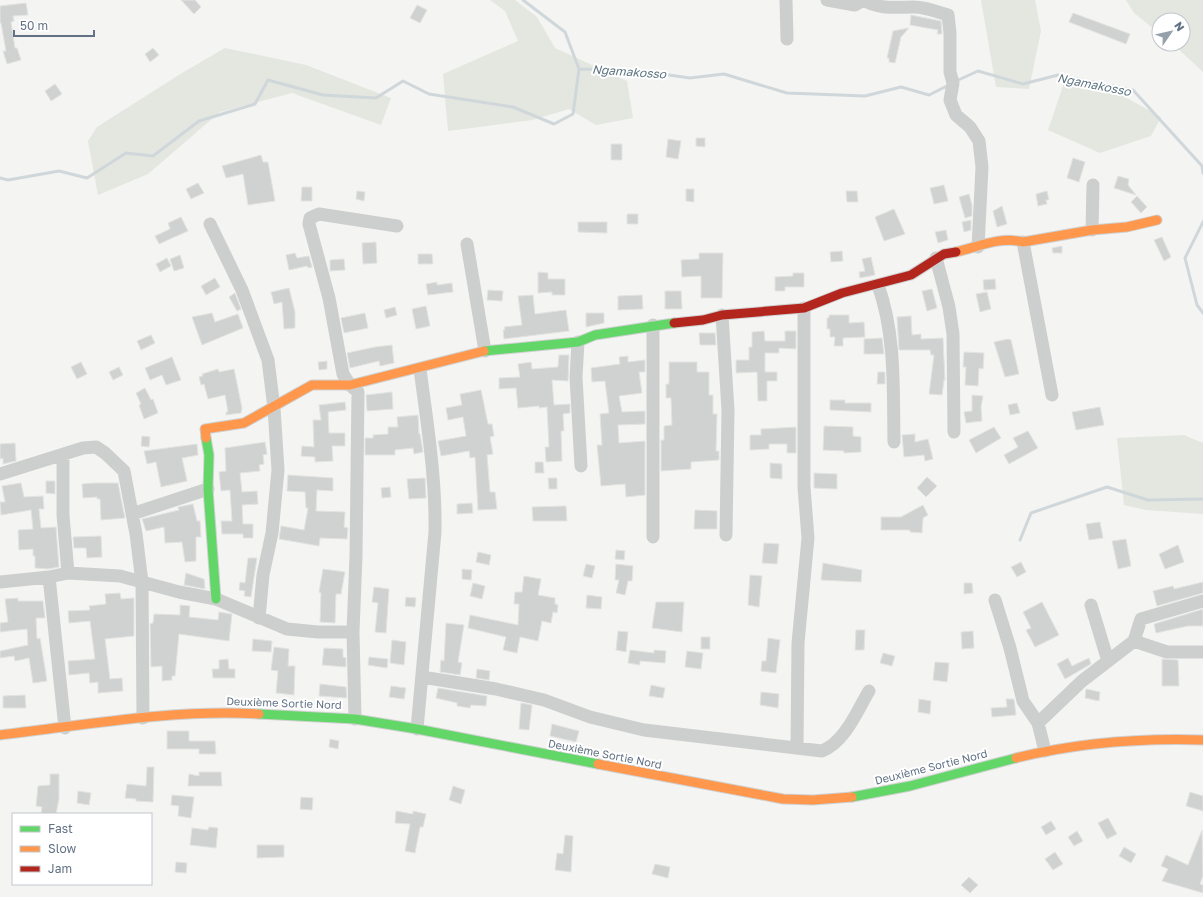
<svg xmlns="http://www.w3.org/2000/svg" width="1203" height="897" font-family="'Golos Text',sans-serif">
  <rect width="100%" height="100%" fill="#f4f4f2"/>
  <path fill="#e3e7e0" d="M490,0H515L537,17L555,48L627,81L633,118L596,125L569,109L532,120L448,131L443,74L518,41L505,11Z
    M981,0H1035L1041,31L1029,89L996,87Z
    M1126,0H1203V72L1173,44H1183V20H1159V33L1134,13Z
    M225,48L306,65L391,98L381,125L292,93L220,112L148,174L98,195L88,141L97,127L182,73Z
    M1067,74L1114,91L1161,117L1151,136L1100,153L1048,130Z
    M1184,435L1203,443V514L1146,510L1124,505L1117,438Z"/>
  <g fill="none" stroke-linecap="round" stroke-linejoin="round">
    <path stroke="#d0d7da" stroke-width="3" d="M523,0L565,32L579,69
      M956,81L978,71L1023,84L1058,75L1133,90L1202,166L1203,173
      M0,178L8,180L59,171L87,178L126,153L153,156L199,121L255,104L268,80L323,95L376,98L403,81L429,94L513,107L554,124L573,114L579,69L634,70L690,78L724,74L787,93L865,96L901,87L929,95L949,85
      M1203,222L1185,258L1197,305L1203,313
      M1020,540L1031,513L1107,487L1148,500L1203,499"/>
  </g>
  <path fill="#d0d2d2" stroke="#e3e3e2" d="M181,0H195L201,7L194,14Z
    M26,3L28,15L13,16L14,21L11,22L15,48H17L21,60L7,64L3,51H6L1,23H0V6Z
    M417,5L427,10L420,23L410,18Z
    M1073,13L1130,34L1126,44L1069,22Z
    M911,15L941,21L942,34H937L938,30L910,25Z
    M909,28L901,37L895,63L889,62V58H887L893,31Z
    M153,48L159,55L150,62L145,54Z
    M55,84L62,94L51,101L45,91Z
    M696,138H705V147L696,146Z
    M668,139L681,141L678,159L666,157Z
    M611,144H622V160H611Z
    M261,155L263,162H268L275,201L248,205L243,174L226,178L222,166Z
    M1073,158L1085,162L1079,182L1067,178Z
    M1118,176L1129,179L1128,185L1136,195L1114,188Z
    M198,183L204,193L191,199L186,189Z
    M944,185L948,201L934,204L930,188Z
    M302,187H312V201H301Z
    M686,189H694V202L686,201Z
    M357,191L365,192L364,201L356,199Z
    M846,191H857L858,202H847Z
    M1047,191L1049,200H1046L1047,204L1038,206L1036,194Z
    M969,194L972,205V216L965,218L959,197Z
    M1137,196L1147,207L1141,213L1131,202Z
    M1002,206L1007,224L997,227L993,211Z
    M894,209L905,234L884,241L875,217Z
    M627,214H638V224H627Z
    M181,217L188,231L159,244L155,236L170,229L168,223Z
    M971,220V230L964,232L962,222Z
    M578,222H607V233L578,232Z
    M946,230L948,240L938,243L935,232Z
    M1162,237L1171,257L1164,261L1154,240Z
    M376,242L377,263L363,264L362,243Z
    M1062,246V253H1053L1052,248Z
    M842,251L843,261L831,262L830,252Z
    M295,253L297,258L309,256L312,267L308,268L307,266L289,270L286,255Z
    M699,253H723L722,298H701V276L682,277L681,260L699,259Z
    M418,254H432L433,264H418Z
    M180,255L184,268L174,271L170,259Z
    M871,257L875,275L860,278L859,272L865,271L862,259Z
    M167,258L171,266L160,272L156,264Z
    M344,259L345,270L330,271V260Z
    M538,272L548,273V279H565V295H552V292L538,293Z
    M793,273H804V287H785V291H775V277L793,276Z
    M215,278L220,287L206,295L201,286Z
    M995,279L996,289L984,290L983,280Z
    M437,282V285L452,283L453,292L428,295L426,284Z
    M289,288L295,312V328L284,329L282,302L274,304L271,292Z
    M932,289L937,308L927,311L922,291Z
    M488,290L503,291L502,301L487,300Z
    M665,291H681L682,309H665Z
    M987,292L991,309L980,312L976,294Z
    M235,293L241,309L237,311L229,297Z
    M533,295L535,314L566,310L569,331L504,339L503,330H505L504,327L522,325L518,296Z
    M642,295L643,309L618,310V296Z
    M426,306L430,326L416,329L412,309Z
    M395,307L397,315L386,318L384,310Z
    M212,313L215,322L238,314L243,328L202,345L192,317Z
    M365,313L368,328L344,333L341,318Z
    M586,313H604V323L586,327Z
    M829,315H849V323L864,322L865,337L843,338V346H834L835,337H830V329H827V318H829Z
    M911,316L912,335L921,334V339L943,338L945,380H944L942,395L929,394L934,355H931L930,350H899L897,317Z
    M764,331L765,341H785V331H796V349L779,348V353H765V372H777V381H767V401H758L757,372L736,373V360H749V347H752V332Z
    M699,333H715L716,345H700Z
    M151,335L155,343L141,350L137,341Z
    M882,338L884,354H864V339Z
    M1008,339L1011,340L1019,374L1005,377L994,342Z
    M392,345L394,363L380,366L379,361L350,368L347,353L375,347Z
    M964,352L984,353L983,369L979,368L978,386L965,385L966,367H963Z
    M559,355H569L568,381L552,380L554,405L570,404V413L563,414L564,431H561L562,461L546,462L545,447H549L547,407L539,408V406L518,408L516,388L499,389V378L520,377L518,364L531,362L532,369L558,367Z
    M628,356V362L645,360V372H639L642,393L619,396L622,412L645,411V424L618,425L619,443L645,441V495L626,497L625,484L601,486L597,445H602L600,414L609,413L605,381L592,382L591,368L620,364L619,357Z
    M172,357L181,380L166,385L162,375L150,380L145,368Z
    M327,361V369L319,370L318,362Z
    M81,362L87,374L77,379L71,367Z
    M669,362H697V372H709V395H713V414H717L716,451H719V460L691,462V469L661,471V440H664V426L672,425L671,398H666V384H669Z
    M119,367L123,375L113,380L109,372Z
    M218,369L219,372L234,369L242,408L241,413L226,415V412H228L225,395L208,399L204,384L201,385L199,377L203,376L202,374Z
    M878,372H885V384H877Z
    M145,388L151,400L153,399L158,413L144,419L139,405L141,404L136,393Z
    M481,390L488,424H492L494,436L490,437L493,454L487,455L490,492H495L497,509L478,510L475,457L470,458L469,451L441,456L438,441L466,436L463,417L448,420L446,408L462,405L460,394Z
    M392,392L393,409L367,411L366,395Z
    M972,395L983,396L981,407L982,421L966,423L964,412L972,411Z
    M830,400H845V403H871V412L830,410Z
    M345,402L346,410L328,412L329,433H345V446H332L333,461L315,462V457L301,456L302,446L314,447L313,420H321L319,405Z
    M1017,403L1020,413L1010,415L1008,405Z
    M1100,407L1104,425L1076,430L1072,412Z
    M418,415L419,434H420L423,452L414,454L413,448L395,450V455H365V438H373V435L388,434V427H398L397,417Z
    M824,426L853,427V436L861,437V452L844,453V451L823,450Z
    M796,427V453H787V444H769V449L750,450V435H761V429Z
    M994,427L1001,438L976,453L969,440Z
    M1028,431L1038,448L1009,464L1004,455L1018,447L1013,438Z
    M915,434V442L928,439L933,459L925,461L924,455L904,457L902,435Z
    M142,436L150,437L149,447L141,446Z
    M265,442L267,454L263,455L264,464L259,465L260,471L240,473L242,492L257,491L258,504L242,505L243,524H253V538H243V534H222L221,521H232L230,490L221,491L219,472L226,471L225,448Z
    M15,443L16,461L3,464V458L0,459V444Z
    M197,444L198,455L182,458L187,481L161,487L156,462L147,464L144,451Z
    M535,462H543L544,473H535Z
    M770,463L782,464V479L770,478Z
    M814,473L837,474V489L814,488Z
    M288,475L333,478V491L317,490L316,511L345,512L344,527L348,528L347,539L320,538L319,546L279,539L281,526L304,530L308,508H306L305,492L287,491Z
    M927,477L937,486L926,497L917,488Z
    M425,478L426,498L409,499L407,479Z
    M548,478H557V489H549Z
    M46,481H55V494L46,493Z
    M21,483L24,497L43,496L44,509H39L41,528L56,527L59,567L48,569L35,568V556H33V549L19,550L18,530L33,529L31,510L1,515L0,502H5L2,486Z
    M94,483H118L125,518L101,520L100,499H97V497L83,498L82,484Z
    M390,487L391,497L382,498L381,488Z
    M472,503L473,513L457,514V504Z
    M193,504L197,521H200L201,537H196V561L185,562L182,542L165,543L164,527L146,531L142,519L179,510L178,507Z
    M923,505L928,515L923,518L922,533L910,532V530H881V517H901Z
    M566,506L567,521H533L532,507Z
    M695,510L717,511V529H694Z
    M1100,522L1103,538L1089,540L1086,524Z
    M101,536L102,557L87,558L86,548H74L73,537Z
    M1126,539L1131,566L1118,569L1112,541Z
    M764,543L779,544L777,564L762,563Z
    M1178,545L1184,562L1165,569L1159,554Z
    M616,550L625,551L624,560L615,559Z
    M478,552L491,555L489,565L476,562Z
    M248,558H257L251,597L244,596L245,591L239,590L240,582L245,583Z
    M1021,562L1026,572L1017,577L1011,567Z
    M823,563L862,570L861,582L821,580Z
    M586,564L595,566L592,578L583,576Z
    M616,564L633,566L632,581H628L625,595L616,593L619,580H615Z
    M323,569L345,572L341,594H336L335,623L320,622L321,593L319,592Z
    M462,569L472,570L471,580L462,579Z
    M186,573L204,579L205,589L184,585Z
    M750,575L762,576L759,607L748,605Z
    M524,576L541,579L538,595L555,598V604L558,605L557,613L553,612L551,623L542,621L538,641L520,637L517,653L503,650L506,637L468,628L470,615L518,625L519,604H514L515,592H522Z
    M1203,582V593L1157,606L1153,591L1173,586L1174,589Z
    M473,583L485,586L482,599L470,596Z
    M964,583H972L973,593L964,594Z
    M374,587L389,589L386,633L375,632L378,603L372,602Z
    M120,593L121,599L134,598V636L105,639L110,679L122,678L123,691L98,693V682L90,683L89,673L69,675L68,661L95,659L90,621L69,623L68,611L90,610L89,606L106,604L105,594Z
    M587,595L602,597L601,609L586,608Z
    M406,597L416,598L415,607L405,606Z
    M18,598V601H43L45,618H36L37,639L40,638L47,681L33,683L29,658L15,661L14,656L0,658V651L28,645L27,629L0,632V623L8,622L5,599Z
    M656,602H684L682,632L652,628Z
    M1042,602L1059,635L1035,647L1026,630L1031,628L1023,612Z
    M180,605L190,606L189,617L218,620L219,612L232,614L229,641L179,634L175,676H172V680L162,681V666L151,667L150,624L153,623L154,614L180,615Z
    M1203,609V626H1188L1156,633L1154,624Z
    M446,623L464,625L458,662L462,663L460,675L440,672L441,660L444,661Z
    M856,630H865L864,650H855Z
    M618,631L628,632L626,652L616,650Z
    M973,631L974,648L962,649L961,632Z
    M701,637H710V649H701Z
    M768,638L780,640L776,673L761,671L762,661H766Z
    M253,639L272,641L271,652L252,651Z
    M392,640L406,642L404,665L390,663Z
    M274,647L289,649L288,666H295L294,695L276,693L278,671L271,670Z
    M324,648L343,649V657L346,658V667L322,665Z
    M630,650L654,653V650L666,651L665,663L640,661V665L628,663Z
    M687,651L703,653L701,669L685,667Z
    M883,653L895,656L892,666L880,663Z
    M369,657L388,659L387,668L368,665Z
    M1068,658L1072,666L1089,658L1091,664L1065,679L1057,664Z
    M228,659L229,669H235V678H213L212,669H219V660Z
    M1162,659L1178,660L1179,686H1162Z
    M935,662L949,663L947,682L933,680Z
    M477,669L490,671L489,680L476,678Z
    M320,684L346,687L347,698L319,696Z
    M651,685L665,688L663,698L649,696Z
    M391,686L406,688L404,699L389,697Z
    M438,688L487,696L486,706L471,705L470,708L457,706V703L436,698Z
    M1086,689L1100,692L1099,701L1085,698Z
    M761,692L779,694L778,708L760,705Z
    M25,695L26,708H3V696Z
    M919,699L931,701L930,714L918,712Z
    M1006,699H1014L1016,715L992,717L991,708L1007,707Z
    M521,703L532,705L529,730L519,729Z
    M552,724L579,731L576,742L550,736Z
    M167,731H189V741H215L216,754H199V749H167Z
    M330,739L339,741L338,749L329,747Z
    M147,767H154L153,802L136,801V799L125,798L127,784L146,786Z
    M199,772H221L222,786H188L189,774L199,776Z
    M50,774H59V799L56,814H41L42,807L36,806L38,786L50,785Z
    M453,786L465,790L461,804L449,800Z
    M78,791L91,793L89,805L77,803Z
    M1190,792L1203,796V811L1186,806Z
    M172,795L194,797L191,818L178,816L179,806L171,805Z
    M301,797L313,798L312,810L300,809Z
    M396,811L413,814V811L426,814L423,827H420L415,853L405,851L410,824L395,823Z
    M1108,818L1117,834L1107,839L1098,823Z
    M1051,821L1056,829L1046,835L1041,827Z
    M209,827L218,828L216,848L190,845L192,828L208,830Z
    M1202,830L1203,876L1200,884L1203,885V893L1162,881L1168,869L1161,866L1166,855L1188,865Z
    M1077,831L1083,841L1074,846L1068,837Z
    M565,835L573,836L571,872L555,870L557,853L563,854Z
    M257,845H284V857L257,858Z
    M1124,847L1136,854L1131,863L1119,856Z
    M1055,852L1063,864L1053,870L1045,859Z
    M176,862L187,863L186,873L175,872Z
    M655,864L670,867L668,878L652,874Z
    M969,877L978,885L970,893L961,885Z"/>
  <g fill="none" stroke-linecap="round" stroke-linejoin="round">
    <defs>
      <path id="fast" d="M484,351L578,342L595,335L674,323
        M206,438L209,455L208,489L216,599
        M259,714L355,719L417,729L598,764
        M852,797L910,786L1016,758"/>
      <path id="slow" d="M956,252C978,247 1000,236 1023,242L1092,230L1127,227L1157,220
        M206,438L205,429L244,423L312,385H350L484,351
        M0,735C85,725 173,709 259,714
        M1016,758C1077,743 1140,738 1203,740
        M598,764L783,799L813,800L852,797"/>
      <path id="jam" d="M674,323L703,320L722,315L804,308L842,293L911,275L944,254L956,252"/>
    </defs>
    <use href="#fast" stroke="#cfd1d2" stroke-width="11"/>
    <use href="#slow" stroke="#cfd1d2" stroke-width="11"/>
    <use href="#jam" stroke="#cfd1d2" stroke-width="11"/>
    <path stroke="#cdcfcf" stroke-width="13" d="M786,0L787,39
      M827,0L855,5L863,0C880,10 896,7 914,7C925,7 938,12 948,15L950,33V72L953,83L950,100L956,115L970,127L979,141L982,167L978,247
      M210,224L242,290L268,360L274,408L278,470L272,533L263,575L259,618
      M1092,230L1093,185
      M1023,242L1052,395
      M467,244L485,351
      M936,258L949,307L953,334L954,432
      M878,285C896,335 893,390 894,442
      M722,315L728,410L726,535
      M578,342L576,377L581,466
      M63,455V515L68,573
      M0,474L83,448L96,447L105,453L124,471L136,534L142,582L143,718
      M132,514L208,489
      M653,537V325
      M49,577L65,728
      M0,582L49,577L68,573L120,576L179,592L216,599L287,629L318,632H353
      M995,600L1010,648L1023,701L1038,723L1045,751
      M1091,605L1108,661
      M1134,641L1167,652H1203
      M422,677L496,689L544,700L590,717L644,730L822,751C845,742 857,711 869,691
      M355,719L353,632L356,556L358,392L350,385L343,374L329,298L309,224L310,218L319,214L397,226
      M1038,723L1082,681L1134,641L1141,619L1203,601
      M417,729L435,532C436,477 427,423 420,369
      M797,747L798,643L808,538L804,487V308"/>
    <use href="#fast" stroke="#63d668" stroke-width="9"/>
    <use href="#slow" stroke="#ff974d" stroke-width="9"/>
    <use href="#jam" stroke="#b3261e" stroke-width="9"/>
  </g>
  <g text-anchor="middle" stroke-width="4" stroke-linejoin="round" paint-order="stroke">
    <g font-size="11" fill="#627284" stroke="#fff">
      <text transform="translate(284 703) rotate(2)" y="4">Deuxième Sortie Nord</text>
      <text transform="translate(605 754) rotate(11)" y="4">Deuxième Sortie Nord</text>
      <text transform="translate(931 767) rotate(-14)" y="4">Deuxième Sortie Nord</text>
    </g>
    <g font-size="12" font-style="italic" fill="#5d7582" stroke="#fff">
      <text transform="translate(629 72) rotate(4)" y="4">Ngamakosso</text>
      <text transform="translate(1094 85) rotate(11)" y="4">Ngamakosso</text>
    </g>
  </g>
  <rect x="12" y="813" width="140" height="72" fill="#ffffff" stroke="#c0c7ce"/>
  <rect x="20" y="826" width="20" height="6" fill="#63d668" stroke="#c0c7ce"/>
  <text x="48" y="833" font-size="12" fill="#627284">Fast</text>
  <rect x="20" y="846" width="20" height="6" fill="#ff974d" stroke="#c0c7ce"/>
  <text x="48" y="853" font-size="12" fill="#627284">Slow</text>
  <rect x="20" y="866" width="20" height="6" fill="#b3261e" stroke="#c0c7ce"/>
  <text x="48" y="873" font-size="12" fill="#627284">Jam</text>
  <g transform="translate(1171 32) rotate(56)"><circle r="19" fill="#ffffff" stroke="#c0c7ce"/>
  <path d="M0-3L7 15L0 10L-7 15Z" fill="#95a0aa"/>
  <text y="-6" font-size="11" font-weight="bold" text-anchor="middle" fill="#627284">N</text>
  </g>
  <path d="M14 30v6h80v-6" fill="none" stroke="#627284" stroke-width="2"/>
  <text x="20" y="30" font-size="12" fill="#627284" stroke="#ffffff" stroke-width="3" paint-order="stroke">50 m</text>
</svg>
